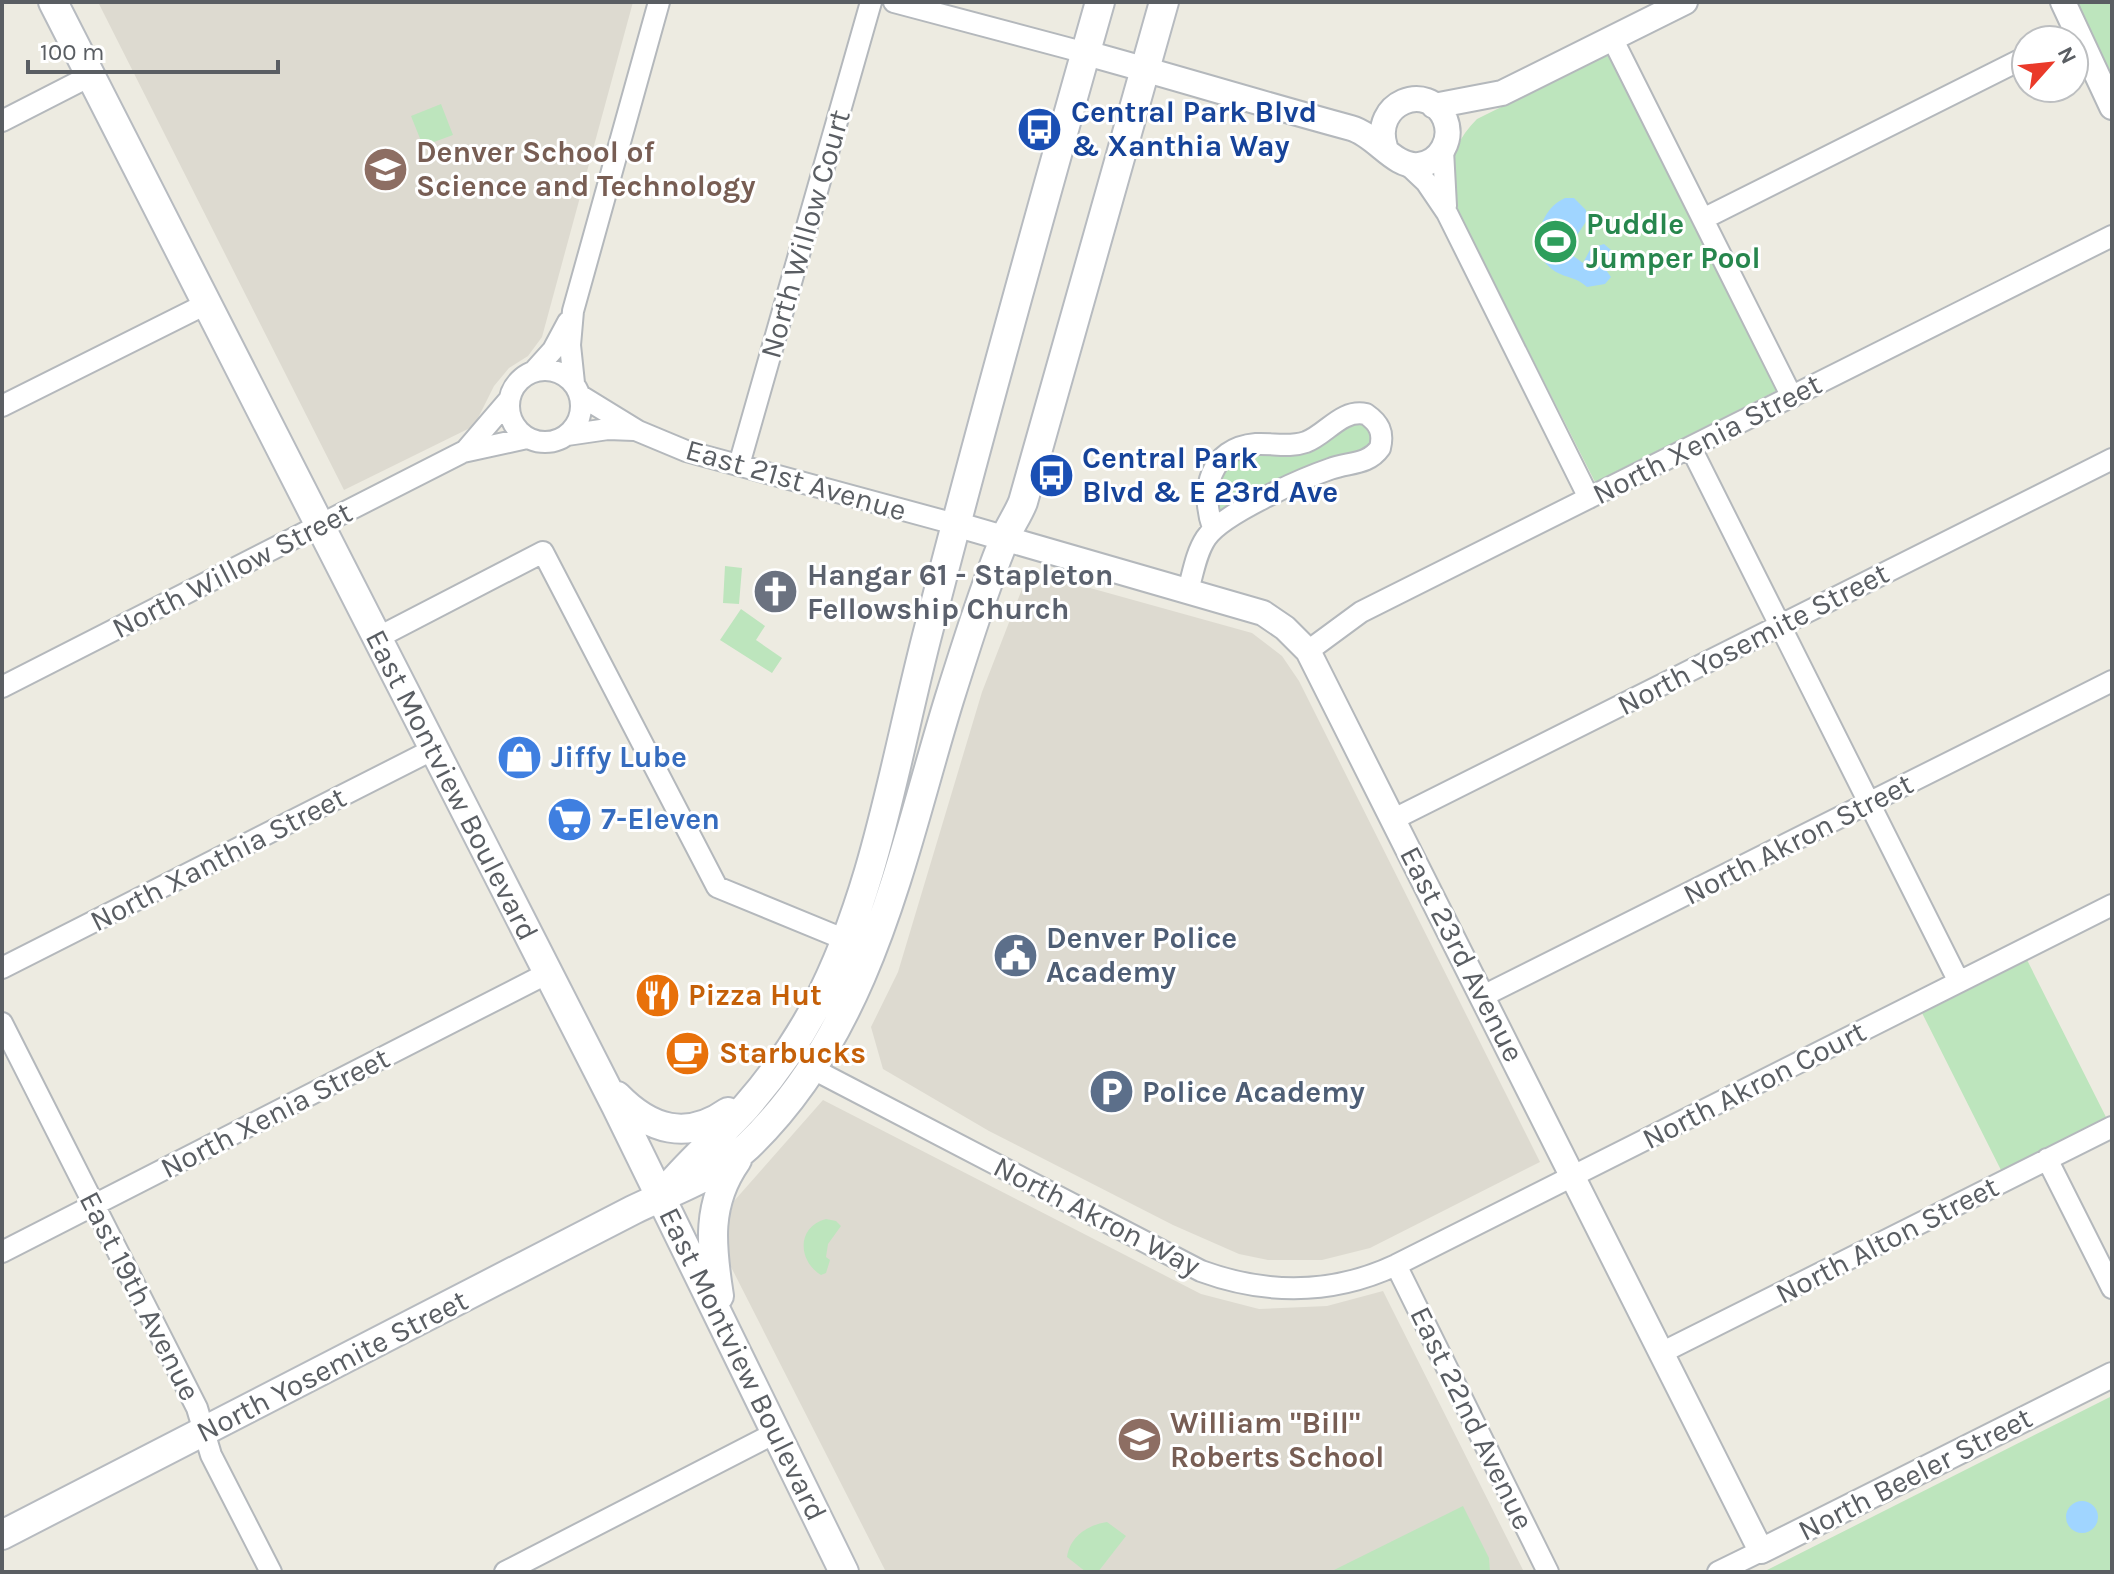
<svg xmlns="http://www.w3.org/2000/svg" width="2114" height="1574" font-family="Karla,sans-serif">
  <rect width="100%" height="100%" fill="#edebe1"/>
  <path fill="#dddad0" d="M98,2H633L542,337L528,356L509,368L494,386L474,426L344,490Z
    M1029,571L1252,633L1282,656L1299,681L1540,1162L1370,1248L1322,1260H1268L1239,1254L1173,1225L989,1131L883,1069L871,1027L898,972L982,692Z
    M823,1100L1201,1294L1259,1309L1327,1306L1383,1291L1524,1572H886L728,1261L725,1233L734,1201Z"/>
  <path fill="#bde5bd" d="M2063,2H2112V107Z
    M1609,54L1778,390L1595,482L1456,208C1445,173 1451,145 1477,119Z
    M441,104L453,135L423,146L411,116Z
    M1367,420L1374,445L1218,515L1217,477L1234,459Z
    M725,566L742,568L739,604L723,603Z
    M741,609L765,626L756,640L782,658L772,673L720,640Z
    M2022,950L2111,1127L2006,1180L1917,1003Z
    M826,1219L836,1221L841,1226L828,1244L826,1257L830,1260L826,1273L821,1275C798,1261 796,1227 826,1219Z
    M2112,1396V1572H1763Z
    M1463,1506L1489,1558L1490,1572H1330Z
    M1107,1522L1126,1536L1098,1572H1086L1067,1557C1070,1537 1087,1525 1107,1522Z"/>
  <path fill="#a0d5ff" d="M1565,198H1574L1586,210L1587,220L1570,246L1572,255L1583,263L1591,248L1604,244L1618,256L1614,267L1606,256L1599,260L1611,277L1605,284L1587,287C1571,272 1558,282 1540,256C1535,234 1543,208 1565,198Z
    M2066 1517a16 16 0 1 1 32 0a16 16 0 1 1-32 0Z"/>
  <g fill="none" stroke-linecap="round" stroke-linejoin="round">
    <defs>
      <path id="minor" d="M894,2L1086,53
        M1612,38L1792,397
        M2,121L90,76
        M1443,150L1446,206
        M1408,165L1426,182L1447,213L1589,498
        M1703,219L2026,57
        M509 406a36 36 0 1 1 72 0a36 36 0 1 1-72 0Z
        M535,370L553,350L568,322
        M574,383L570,345L573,311L659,2
        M581,396L638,431L686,451L955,524
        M2,406L206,304
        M567,435L608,429L634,430
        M1691,448L1959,982
        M466,450L508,401
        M739,465L871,2
        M1188,591C1193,573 1196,553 1206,538C1222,514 1301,479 1330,469C1349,462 1368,465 1380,448C1384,432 1379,423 1366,414C1341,409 1327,434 1306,442C1289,448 1273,443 1256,444C1209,448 1200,491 1213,528
        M377,638L543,552L717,887L846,940
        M1308,651L1361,612L2112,236
        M2,687L463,452L527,438
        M1394,819L2112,459
        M2,968L434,749
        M1483,996L2112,681
        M2,1023L197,1408L211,1455L271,1572
        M813,1069L1201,1271C1267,1295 1332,1295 1396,1265L2112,905
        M2047,1159L2112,1288
        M2,1252L548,973
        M1396,1265L1548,1572
        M1661,1353L2112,1127
        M505,1572L777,1432
        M1718,1572L1761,1551"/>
      <path id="tertiary" d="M2063,2L2112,107
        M1086,53C1174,77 1262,104 1351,128C1376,135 1394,168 1419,165C1441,162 1453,139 1445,119C1428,80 1371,103 1385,147
        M1434,106L1502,93L1685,2
        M955,524L1263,613L1285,628L1308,651L1761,1551L2112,1375"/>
      <path id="secondary" d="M53,2L616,1106L844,1572
        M617,1096C650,1130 687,1141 728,1112
        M661,1196C687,1163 718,1138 746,1107C773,1076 797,1042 816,1006C877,890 896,753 929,628C983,418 1041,210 1100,2
        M719,1296C711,1245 706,1204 737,1160
        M2,1535L633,1210C674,1190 714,1178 748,1146C871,1028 901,856 949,700C966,646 983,592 1004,540C1009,527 1018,515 1023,502L1164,2"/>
    </defs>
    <use href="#minor" stroke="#b4b8bc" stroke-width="24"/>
    <use href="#tertiary" stroke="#b4b8bc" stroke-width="28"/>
    <use href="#secondary" stroke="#b7bbc0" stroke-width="32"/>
    <use href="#minor" stroke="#fff" stroke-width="20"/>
    <use href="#tertiary" stroke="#fff" stroke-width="24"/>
    <use href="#secondary" stroke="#fff" stroke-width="28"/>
  </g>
  <defs>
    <symbol id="bus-disc" viewBox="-11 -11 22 22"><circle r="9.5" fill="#1a4fb4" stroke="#fff"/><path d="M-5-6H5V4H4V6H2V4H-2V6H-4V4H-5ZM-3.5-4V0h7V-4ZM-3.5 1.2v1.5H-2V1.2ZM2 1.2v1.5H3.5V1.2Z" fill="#fff"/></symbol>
    <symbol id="school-disc" viewBox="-11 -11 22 22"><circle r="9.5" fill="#8d6e63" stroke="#fff"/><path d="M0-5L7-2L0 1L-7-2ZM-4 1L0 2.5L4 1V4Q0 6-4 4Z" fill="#fff"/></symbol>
    <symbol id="stadium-disc" viewBox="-11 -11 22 22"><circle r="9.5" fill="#2e9e5b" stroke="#fff"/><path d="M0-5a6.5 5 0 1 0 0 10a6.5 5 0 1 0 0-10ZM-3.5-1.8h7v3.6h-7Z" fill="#fff"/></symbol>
    <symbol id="church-disc" viewBox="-11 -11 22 22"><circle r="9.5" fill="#6b7280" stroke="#fff"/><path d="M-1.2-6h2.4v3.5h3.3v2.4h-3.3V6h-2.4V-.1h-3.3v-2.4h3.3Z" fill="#fff"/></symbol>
    <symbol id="shop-disc" viewBox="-11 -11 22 22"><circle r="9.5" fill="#3f7fe0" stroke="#fff"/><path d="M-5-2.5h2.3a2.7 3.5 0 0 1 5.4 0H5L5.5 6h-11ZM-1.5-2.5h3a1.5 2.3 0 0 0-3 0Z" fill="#fff"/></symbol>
    <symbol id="supermarket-disc" viewBox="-11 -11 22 22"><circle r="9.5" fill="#3f7fe0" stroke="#fff"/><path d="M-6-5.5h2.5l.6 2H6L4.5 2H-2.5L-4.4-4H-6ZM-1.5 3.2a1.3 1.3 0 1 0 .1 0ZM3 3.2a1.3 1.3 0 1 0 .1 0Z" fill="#fff"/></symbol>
    <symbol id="civic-disc" viewBox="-11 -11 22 22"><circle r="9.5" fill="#5c6f8a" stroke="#fff"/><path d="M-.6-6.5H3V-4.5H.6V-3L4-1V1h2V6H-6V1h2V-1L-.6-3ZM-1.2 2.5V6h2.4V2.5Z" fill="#fff"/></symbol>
    <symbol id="restaurant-disc" viewBox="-11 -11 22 22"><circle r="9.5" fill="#e8710a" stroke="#fff"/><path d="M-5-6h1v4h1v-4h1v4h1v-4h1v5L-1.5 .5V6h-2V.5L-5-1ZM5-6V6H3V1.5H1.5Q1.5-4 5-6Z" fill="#fff"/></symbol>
    <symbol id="cafe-disc" viewBox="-11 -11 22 22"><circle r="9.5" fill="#e8710a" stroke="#fff"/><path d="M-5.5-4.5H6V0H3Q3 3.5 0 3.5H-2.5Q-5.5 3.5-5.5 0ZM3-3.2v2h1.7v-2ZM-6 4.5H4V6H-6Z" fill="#fff"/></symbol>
    <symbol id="parking-disc" viewBox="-11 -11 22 22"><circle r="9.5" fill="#5c6f8a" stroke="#fff"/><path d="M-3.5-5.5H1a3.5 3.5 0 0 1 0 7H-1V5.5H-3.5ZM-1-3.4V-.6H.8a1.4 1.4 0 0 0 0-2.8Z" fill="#fff"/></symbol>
  </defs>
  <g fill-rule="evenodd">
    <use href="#bus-disc" x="1014" y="104" width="51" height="51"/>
    <use href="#school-disc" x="360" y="144" width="51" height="51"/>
    <use href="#stadium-disc" x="1530" y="216" width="51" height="51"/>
    <use href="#bus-disc" x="1026" y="450" width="51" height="51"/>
    <use href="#church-disc" x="750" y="566" width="51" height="51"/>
    <use href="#shop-disc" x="494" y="732" width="51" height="51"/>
    <use href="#supermarket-disc" x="544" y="794" width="51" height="51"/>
    <use href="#civic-disc" x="990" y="930" width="51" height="51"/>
    <use href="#restaurant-disc" x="632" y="970" width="51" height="51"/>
    <use href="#cafe-disc" x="662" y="1028" width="51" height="51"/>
    <use href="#parking-disc" x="1086" y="1066" width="51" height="51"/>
    <use href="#school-disc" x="1114" y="1414" width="51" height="51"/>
  </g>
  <g text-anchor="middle" stroke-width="6" stroke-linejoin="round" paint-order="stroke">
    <g font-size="30" font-weight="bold" fill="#164399" stroke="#fff" text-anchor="start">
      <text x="1071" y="122">Central Park Blvd<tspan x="1071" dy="34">&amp; Xanthia Way</tspan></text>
      <text x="1082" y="468">Central Park<tspan x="1082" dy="34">Blvd &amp; E 23rd Ave</tspan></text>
    </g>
    <g font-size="30" font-weight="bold" fill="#785e54" stroke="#fff" text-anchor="start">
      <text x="416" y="162">Denver School of<tspan x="416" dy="34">Science and Technology</tspan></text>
      <text x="1170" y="1433">William "Bill"<tspan x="1170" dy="34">Roberts School</tspan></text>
    </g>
    <g font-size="30" font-weight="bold" fill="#27864d" stroke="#fff" text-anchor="start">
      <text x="1586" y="234">Puddle<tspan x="1586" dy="34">Jumper Pool</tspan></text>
    </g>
    <g font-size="30" fill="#5a5e63" stroke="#fff">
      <text transform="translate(805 234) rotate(-74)" y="10">North Willow Court</text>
      <text transform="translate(1707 439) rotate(-27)" y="10">North Xenia Street</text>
      <text transform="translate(796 480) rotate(16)" y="10">East 21st Avenue</text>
      <text transform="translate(232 570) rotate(-27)" y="10">North Willow Street</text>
      <text transform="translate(1753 639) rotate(-27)" y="10">North Yosemite Street</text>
      <text transform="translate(452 785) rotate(63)" y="10">East Montview Boulevard</text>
      <text transform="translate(1798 839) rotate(-27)" y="10">North Akron Street</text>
      <text transform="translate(218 859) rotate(-27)" y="10">North Xanthia Street</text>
      <text transform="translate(1462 954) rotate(63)" y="10">East 23rd Avenue</text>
      <text transform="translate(1754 1085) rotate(-27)" y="10">North Akron Court</text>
      <text transform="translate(275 1113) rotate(-27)" y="10">North Xenia Street</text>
      <text transform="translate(1097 1216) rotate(27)" y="10">North Akron Way</text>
      <text transform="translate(1887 1240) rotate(-27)" y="10">North Alton Street</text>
      <text transform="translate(140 1296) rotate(63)" y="10">East 19th Avenue</text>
      <text transform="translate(743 1364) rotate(64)" y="10">East Montview Boulevard</text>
      <text transform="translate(332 1366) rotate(-27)" y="10">North Yosemite Street</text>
      <text transform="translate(1472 1418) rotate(64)" y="10">East 22nd Avenue</text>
      <text transform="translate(1915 1474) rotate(-27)" y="10">North Beeler Street</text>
    </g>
    <g font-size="30" font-weight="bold" fill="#5b616d" stroke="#fff" text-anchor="start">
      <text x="807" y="585">Hangar 61 - Stapleton<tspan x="807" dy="34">Fellowship Church</tspan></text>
    </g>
    <g font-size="30" font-weight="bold" fill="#366cbe" stroke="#fff" text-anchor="start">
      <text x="551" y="767">Jiffy Lube</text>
      <text x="601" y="829">7-Eleven</text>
    </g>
    <g font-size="30" font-weight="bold" fill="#4e5e75" stroke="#fff" text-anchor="start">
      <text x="1046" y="948">Denver Police<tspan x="1046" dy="34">Academy</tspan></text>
      <text x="1142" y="1102">Police Academy</text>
    </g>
    <g font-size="30" font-weight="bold" fill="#c56008" stroke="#fff" text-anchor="start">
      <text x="688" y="1005">Pizza Hut</text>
      <text x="719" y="1063">Starbucks</text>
    </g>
  </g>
  <rect width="2114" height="1574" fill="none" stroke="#5a5e63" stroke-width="8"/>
  <g transform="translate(2050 64) rotate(63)"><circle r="38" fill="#ffffff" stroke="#bdbfc1" stroke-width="2"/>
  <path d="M0-6L14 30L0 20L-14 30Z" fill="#ea3a2a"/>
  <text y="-12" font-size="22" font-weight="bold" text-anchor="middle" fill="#5a5e63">N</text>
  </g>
  <path d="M28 60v12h250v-12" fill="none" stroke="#5a5e63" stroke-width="4"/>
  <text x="40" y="60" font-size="24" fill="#5a5e63" stroke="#ffffff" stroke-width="6" paint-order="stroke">100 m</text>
</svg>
